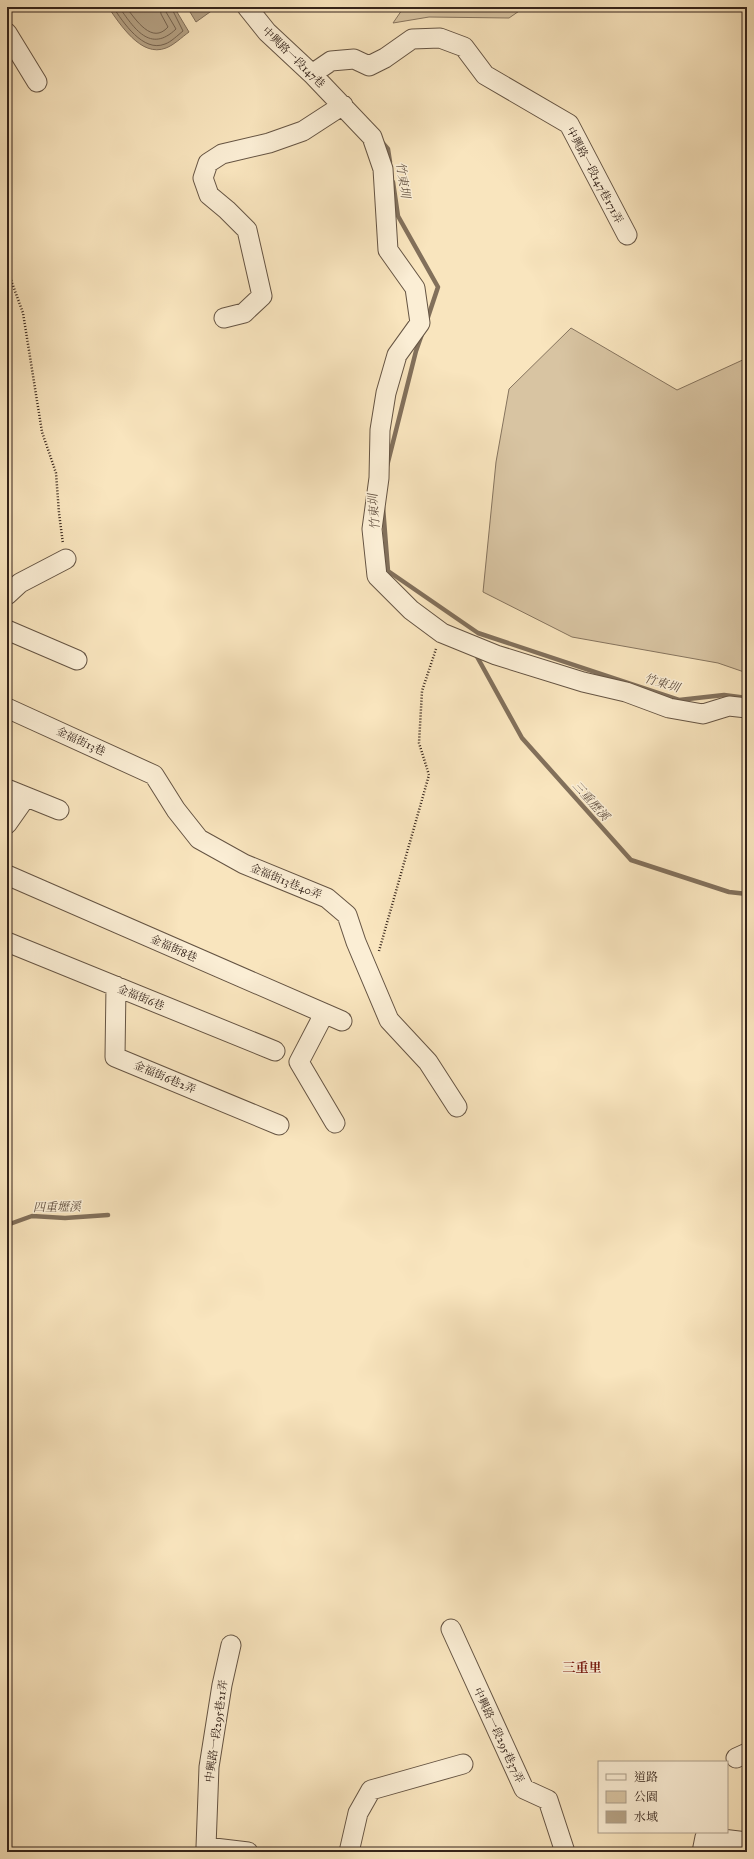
<svg xmlns="http://www.w3.org/2000/svg" width="754" height="1859" font-family="'IM FELL Great Primer','Noto Serif TC',serif">
  <rect width="100%" height="100%" fill="#f9e5be"/>
  <filter id="stains"><feTurbulence type="fractalNoise" baseFrequency=".005" numOctaves="4"/><feColorMatrix values="0 0 0 0 .2 0 0 0 0 .09 0 0 0 0 .02 0 0 0 .5 -.17"/></filter>
  <radialGradient id="worn" r=".72"><stop offset=".6" stop-color="#630" stop-opacity="0"/><stop offset="1" stop-color="#630" stop-opacity=".3"/></radialGradient>
  <path fill="#d8c4a2" stroke="#86745e" d="M404,7H525L509,18L429,17L393,23Z
    M571,328L677,390L747,358V673L718,663L572,637L483,592L496,462L509,389Z"/>
  <path fill="#b6a386" stroke="#82705b" d="M108,7H174L189,32C182,37 174,45 166,48C141,58 120,24 108,7Z
    M187,7H217L196,22Z"/>
  <g fill="none" stroke-linecap="round" stroke-linejoin="round">
    <path stroke="#756350" stroke-width="1" d="M113,7C123,22 143,53 165,44C171,42 178,35 183,31L171,7
      M119,7C134,28 150,54 176,29L166,12V7
      M126,7C136,20 152,45 168,27L161,14L160,7"/>
    <path stroke="#82705b" stroke-width="4.5" d="M382,142L388,149L390,162
      M393,182L398,216L438,287L427,320
      M387,466L416,351L422,334
      M383,507L388,571L478,633L679,700L724,695L747,698
      M475,653L522,738L631,860L729,892L747,894
      M7,1225L32,1216L65,1218L108,1215"/>
    <defs>
      <path id="minor" d="M247,7L267,32L312,74L372,137L383,169L388,250L415,288L420,323L397,355L386,393L380,430L379,478L372,529L377,576L411,610L442,633L496,655L583,682L626,692L669,708L703,714L729,706L747,708
        M7,33L37,82
        M312,74L331,61L354,59L369,66L385,58L412,39L440,38L464,47L485,75L569,124L627,235
        M224,318L244,313L262,296L247,230L227,210L209,195L203,178L208,163L222,154L269,143L303,131L343,105
        M7,595L20,583L66,559
        M7,630L77,660
        M7,708L154,775L176,810L199,839L244,864L327,898L347,915L356,942L389,1020L428,1062L457,1107
        M7,789L59,810
        M7,824L26,797
        M7,875L342,1021
        M7,942L275,1051
        M116,986L115,1057L279,1125
        M324,1014L299,1062L335,1123
        M451,1629L524,1789L548,1800L565,1852
        M231,1645L222,1685L209,1767L206,1847L248,1852
        M736,1758L747,1753
        M349,1852L358,1813L371,1790L463,1764
        M702,1852L705,1837L747,1842"/>
    </defs>
    <use href="#minor" stroke="#655443" stroke-width="21"/>
    <path stroke="#34231a" stroke-width="2.5" stroke-dasharray="1 2" stroke-linecap="butt" d="M7,269L23,313L42,432L56,473L59,513L63,544
      M379,951L429,775L419,743L422,691L436,649"/>
    <use href="#minor" stroke="#fbeed5" stroke-width="19"/>
  </g>
  <g text-anchor="middle" stroke-width="3" stroke-linejoin="round" paint-order="stroke">
    <g font-size="11" fill="#34231a" stroke="#fbeed5">
      <text transform="translate(294 57) rotate(44)" y="4">中興路一段147巷</text>
      <text transform="translate(595 175) rotate(62)" y="4">中興路一段147巷171弄</text>
      <text transform="translate(81 741) rotate(25)" y="4">金福街13巷</text>
      <text transform="translate(286 881) rotate(22)" y="4">金福街13巷40弄</text>
      <text transform="translate(174 948) rotate(24)" y="4">金福街8巷</text>
      <text transform="translate(141 997) rotate(22)" y="4">金福街6巷</text>
      <text transform="translate(165 1077) rotate(23)" y="4">金福街6巷2弄</text>
      <text transform="translate(216 1731) rotate(-82)" y="4">中興路一段295巷21弄</text>
      <text transform="translate(499 1735) rotate(65)" y="4">中興路一段295巷37弄</text>
    </g>
    <g font-size="12" font-style="italic" fill="#625040" stroke="#fbeed5">
      <text transform="translate(403 180) rotate(81)" y="4">竹東圳</text>
      <text transform="translate(374 512) rotate(-94)" y="4">竹東圳</text>
      <text transform="translate(662 683) rotate(17)" y="4">竹東圳</text>
      <text transform="translate(591 801) rotate(48)" y="4">三重歷溪</text>
      <text transform="translate(57 1207) rotate(-1)" y="4">四重壢溪</text>
    </g>
    <g font-size="13" font-weight="bold" fill="#7a1f14" stroke="#fbeed5">
      <text x="582" y="1672">三重里</text>
    </g>
  </g>
  <rect width="754" height="1859" fill="none" stroke="#f9e5be" stroke-width="24"/>
  <rect x="8" y="8" width="738" height="1843" fill="none" stroke="#34231a" stroke-width="2"/>
  <rect x="12" y="12" width="730" height="1835" fill="none" stroke="#34231a"/>
  <rect x="598" y="1761" width="130" height="72" fill="#fbeed5" stroke="#ab9d8a"/>
  <rect x="606" y="1774" width="20" height="6" fill="#fbeed5" stroke="#ab9d8a"/>
  <text x="634" y="1781" font-size="12" fill="#34231a">道路</text>
  <rect x="606" y="1791" width="20" height="12" fill="#d8c4a2" stroke="#ab9d8a"/>
  <text x="634" y="1801" font-size="12" fill="#34231a">公園</text>
  <rect x="606" y="1811" width="20" height="12" fill="#b6a386" stroke="#ab9d8a"/>
  <text x="634" y="1821" font-size="12" fill="#34231a">水域</text>
  <rect width="100%" height="100%" filter="url(#stains)"/>
  <rect width="100%" height="100%" fill="url(#worn)"/>
</svg>
